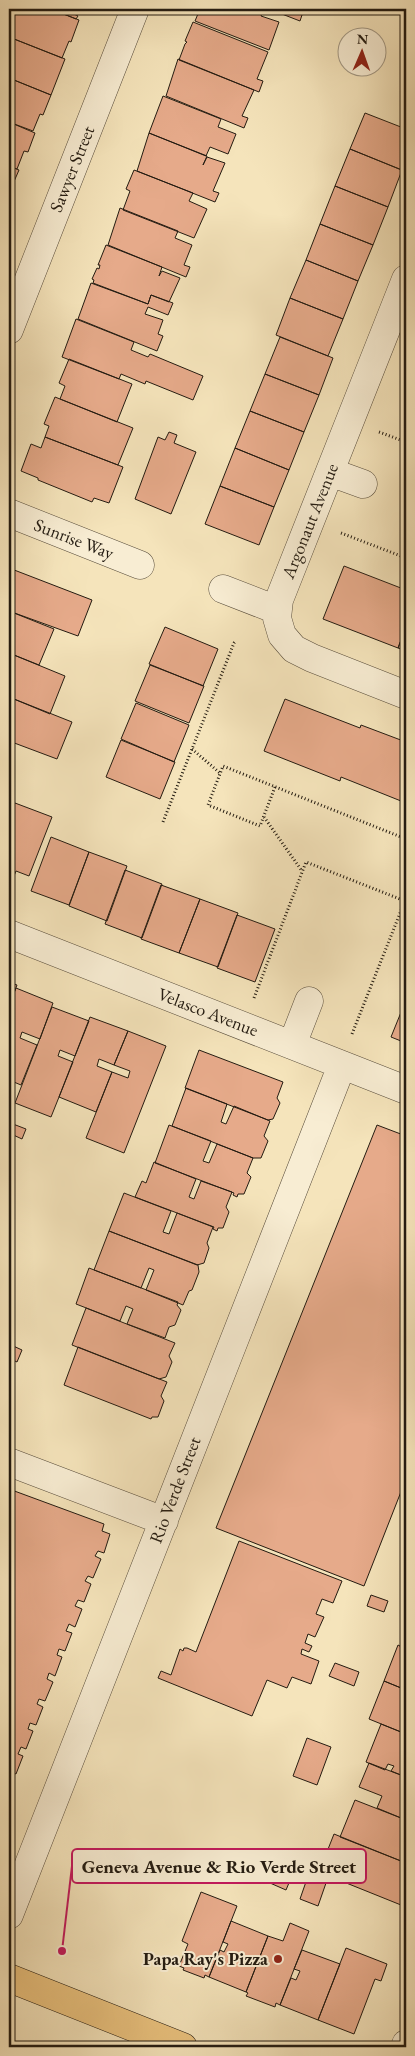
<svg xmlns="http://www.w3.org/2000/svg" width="415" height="2056" font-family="'EB Garamond',serif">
  <rect width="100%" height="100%" fill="#f5e4bb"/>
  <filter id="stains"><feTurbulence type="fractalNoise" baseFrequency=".004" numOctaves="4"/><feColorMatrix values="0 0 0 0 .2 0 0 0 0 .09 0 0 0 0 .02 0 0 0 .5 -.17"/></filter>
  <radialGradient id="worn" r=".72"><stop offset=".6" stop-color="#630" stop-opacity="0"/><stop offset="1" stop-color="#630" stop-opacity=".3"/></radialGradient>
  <path fill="#e6aa8a" stroke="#231b11" d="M9,9H51L79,20L71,42L69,41L62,58L9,37Z
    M51,9H77L74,14L78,16L76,19Z
    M200,9H264L261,16L279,22L269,50L195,21Z
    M269,9H304L300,21Z
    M193,22L268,52L257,79L263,81L259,92L179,60L185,44L187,42L185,41Z
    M9,37L65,59L51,95L9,78Z
    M178,59L254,90L242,116L248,118L244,128L166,96Z
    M9,78L51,95L43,115L40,114L33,131L9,122Z
    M163,96L221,119L218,127L236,134L228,154L210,147L206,156L149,133Z
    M365,113L406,129V166L404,171L350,149Z
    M9,122L35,133L28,152L24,151L17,169L9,166Z
    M149,133L207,156L203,165L207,157L225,163L213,191L219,193L215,202L137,171Z
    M350,149L402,170L388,207L335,186Z
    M9,166L19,170L9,193Z
    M134,170L193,193L189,201L207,209L194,238L123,210L130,191L126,189Z
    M335,186L388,207L373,245L320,224Z
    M120,208L178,231L175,238L192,245L184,265L190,267L186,277L108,245Z
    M320,224L373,245L358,281L306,260Z
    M106,245L162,267L159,276L162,271L180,278L169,302L151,295L148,304L93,283L94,280L92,279L97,268L99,269L100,265H98Z
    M306,260L358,281L343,319L290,298Z
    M91,283L148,304L151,295L173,303L168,315L148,307L145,314L163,320L158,334L163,336L157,351L78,319Z
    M290,298L343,319L328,356L276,335Z
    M76,319L134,342L131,350L148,357L150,354L203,376L193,400L146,381L145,384L121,374L119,379L62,357Z
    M280,337L333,358L319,395L265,374Z
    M69,359L132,384L117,422L60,399L65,386L59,383Z
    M265,374L319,395L304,432L250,411Z
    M55,397L133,428L118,465L45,437L49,426L44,424Z
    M250,411L304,432L289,470L235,448Z
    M169,432L177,435L174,443L196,452L171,514L135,499L158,437L165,440Z
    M45,437L123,467L109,503L94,498L92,502L38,480V478L21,471L31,444L41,448Z
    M235,448L289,470L274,507L220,486Z
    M220,486L274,507L259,545L205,524Z
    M344,566L406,590V627L398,648L323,619Z
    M9,568L92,600L78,636L9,611Z
    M9,611L54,629L39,665L9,653Z
    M165,627L218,649L203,686L149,664Z
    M406,627V651L398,648Z
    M9,653L65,676L50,714L9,697Z
    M150,665L204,686L189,723L135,701Z
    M9,697L72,722L57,759L9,741Z
    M285,699L360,728L361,725L406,742V803L341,777L340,781L264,751Z
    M136,703L189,725L174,762L121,739Z
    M121,740L175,762L160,799L106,777Z
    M15,803L52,817L29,876L16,871L12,881L9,880V818Z
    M51,837L89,852L69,905L31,891Z
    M89,852L127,866L107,921L69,906Z
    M125,870L162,884L142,938L105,924Z
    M161,885L200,899L179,953L141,939Z
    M200,899L238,913L218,967L179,953Z
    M237,915L275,929L255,982L217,968Z
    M9,982L17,985L9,1006Z
    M16,988L53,1003L40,1039L22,1032L20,1038L37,1045L21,1085L9,1080V1006Z
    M406,1000V1043L391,1037Z
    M52,1007L89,1021L75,1056L60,1050L58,1056L73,1062L51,1117L15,1103Z
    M90,1017L128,1031L114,1065L99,1059L97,1066L112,1072L96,1112L59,1097Z
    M128,1031L166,1046L124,1153L86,1138L112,1072L128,1078L130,1071L114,1065Z
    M199,1050L283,1082L277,1098L280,1103L273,1119L268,1120L185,1088Z
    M186,1088L227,1104L221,1122L226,1124L234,1106L270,1121L264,1136L268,1141L261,1158H253L172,1126Z
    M13,1124L26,1129L22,1139L9,1133Z
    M169,1125L211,1141L203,1161L209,1163L217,1144L253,1158L247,1173L251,1177L244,1194H238L237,1197L233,1195L234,1193L155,1163Z
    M377,1125L406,1136V1479L364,1586L216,1528Z
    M154,1162L196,1179L189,1197L194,1199L201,1181L232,1192L226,1207L229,1212L223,1228H218L217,1231L213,1229L214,1227L135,1197L142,1181L146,1183Z
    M124,1193L171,1211L163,1232L169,1234L177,1213L213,1227L207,1243L209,1248L204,1263L197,1265L109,1231Z
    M109,1231L198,1265L199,1272L192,1290L189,1291L183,1305L146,1290L154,1270L149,1268L141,1288L94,1270Z
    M89,1268L178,1302L177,1305L181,1310L175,1325L169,1327L165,1338L127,1324L133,1309L126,1306L120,1321L76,1304Z
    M86,1308L175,1343L169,1356L172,1362L166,1377L159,1379L72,1345Z
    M9,1344L22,1350L17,1362L9,1358Z
    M78,1347L167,1382L161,1396L164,1401L158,1417H152L151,1419L64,1385Z
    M9,1489L104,1524L102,1531L110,1534L104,1553L98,1551L95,1556L101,1559L93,1578L88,1576L85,1581L91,1584L84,1602L78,1600L75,1606L82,1609L75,1627L69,1624L66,1631L72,1633L65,1651L59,1649L57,1655L62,1657L55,1676L49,1673L47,1679L53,1682L45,1701L39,1699L37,1704L43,1707L36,1725L30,1723L28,1729L33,1731L26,1749L21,1747L18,1754L23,1756L16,1774L11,1772L9,1778Z
    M239,1541L342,1581L333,1603L322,1599L316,1614L324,1617L315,1637L308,1634L305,1643L312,1646L309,1652L302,1649L301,1654L319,1661L311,1684L292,1677L287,1688L267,1680L252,1716L158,1678L161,1671L171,1675L180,1649L183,1651L184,1648H187L196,1652Z
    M371,1595L388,1601L384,1612L367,1606Z
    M406,1632V1649L400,1647Z
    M398,1645L406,1649V1690L384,1681Z
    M335,1663L359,1672L354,1686L329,1676Z
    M384,1681L406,1690V1734L369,1719Z
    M381,1724L406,1734V1777L391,1771L394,1766L388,1764L385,1770L366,1762Z
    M307,1738L331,1747L317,1785L293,1776Z
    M369,1763L406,1777V1820L377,1808L382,1796L359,1787Z
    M9,1778L14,1780L9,1794Z
    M355,1800L406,1820V1863L340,1837Z
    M334,1834L406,1863V1891L401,1905L319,1872Z
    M277,1865L294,1871L286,1890L270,1883Z
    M308,1876L326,1883L318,1906L300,1899Z
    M201,1892L237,1906L209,1977L205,1975L204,1978L183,1970L184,1968L179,1966L188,1944L182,1941Z
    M231,1921L268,1936L246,1992L209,1977L220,1950L224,1952L228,1944L223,1942Z
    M290,1923L309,1931L280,2005L276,2003L275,2007L246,1996L248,1993L246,1992L268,1936L283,1941Z
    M346,1948L387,1964L381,1981L375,1979L354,2034L318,2020Z
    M302,1950L340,1964L318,2020L280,2005L291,1978L296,1980L300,1971L294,1969Z"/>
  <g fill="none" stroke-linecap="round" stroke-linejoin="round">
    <defs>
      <path id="minor" d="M406,279L279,600L277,618L282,635L294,649L312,658L406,695
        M9,330L135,9
        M330,472L363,484
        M9,513L140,565
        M223,589L277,610
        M9,934L406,1090
        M292,1045L309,1001
        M9,1462L164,1521
        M9,1915L342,1065
        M405,2047L406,2044"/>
      <path id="major" d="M9,1978L183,2047"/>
    </defs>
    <use href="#minor" stroke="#584d3c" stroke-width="29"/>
    <use href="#major" stroke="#231b11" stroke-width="29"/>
    <path stroke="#231b11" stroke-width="3" stroke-dasharray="1 2.5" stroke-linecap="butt" d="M379,432L406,442
      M341,533L406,558
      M192,749L221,774
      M275,787L260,826L208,805L223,766L406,839
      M264,817L302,871
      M163,822L234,643L236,641
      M254,998L306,862L405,901
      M352,1034L406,898"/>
    <use href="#minor" stroke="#f8edd3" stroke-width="28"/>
    <use href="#major" stroke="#eac27e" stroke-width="28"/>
  </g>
  <circle fill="#8f2418" stroke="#f8edd3" stroke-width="2" cx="278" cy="1959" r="5"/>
  <g text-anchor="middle" stroke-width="4" stroke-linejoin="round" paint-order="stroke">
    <g font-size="18" fill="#231b11" stroke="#f8edd3">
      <text transform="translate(72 169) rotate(-68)" y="6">Sawyer Street</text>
      <text transform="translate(310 521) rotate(-68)" y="6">Argonaut Avenue</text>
      <text transform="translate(74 539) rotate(21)" y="6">Sunrise Way</text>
      <text transform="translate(208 1012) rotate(21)" y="6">Velasco Avenue</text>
      <text transform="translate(175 1490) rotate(-69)" y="6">Rio Verde Street</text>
    </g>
    <g font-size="18" font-weight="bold" fill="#231b11" stroke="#f8edd3" text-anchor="end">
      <text x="268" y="1965">Papa Ray's Pizza</text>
    </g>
  </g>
  <path fill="none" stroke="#c2185b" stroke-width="2" d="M62 1951L72 1866"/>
  <circle fill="#c2185b" stroke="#f8edd3" stroke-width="2" cx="62" cy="1951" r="5"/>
  <rect fill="#f8edd3" stroke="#c2185b" stroke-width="2" x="72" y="1849" width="294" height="34" rx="5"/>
  <g font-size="19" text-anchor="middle" font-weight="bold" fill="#231b11">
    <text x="219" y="1873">Geneva Avenue &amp; Rio Verde Street</text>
  </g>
  <rect width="415" height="2056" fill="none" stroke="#f5e4bb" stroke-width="30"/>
  <rect x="10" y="10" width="395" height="2036" fill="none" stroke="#231b11" stroke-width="2.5"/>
  <rect x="15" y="15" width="385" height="2026" fill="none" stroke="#231b11"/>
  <g transform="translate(362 52) rotate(2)"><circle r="24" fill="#f8edd3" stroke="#a39985"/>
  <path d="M0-4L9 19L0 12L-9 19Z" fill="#8f2418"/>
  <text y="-8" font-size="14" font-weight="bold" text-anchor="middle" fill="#231b11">N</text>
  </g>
  <rect width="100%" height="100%" filter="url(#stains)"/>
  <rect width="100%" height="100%" fill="url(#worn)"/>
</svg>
